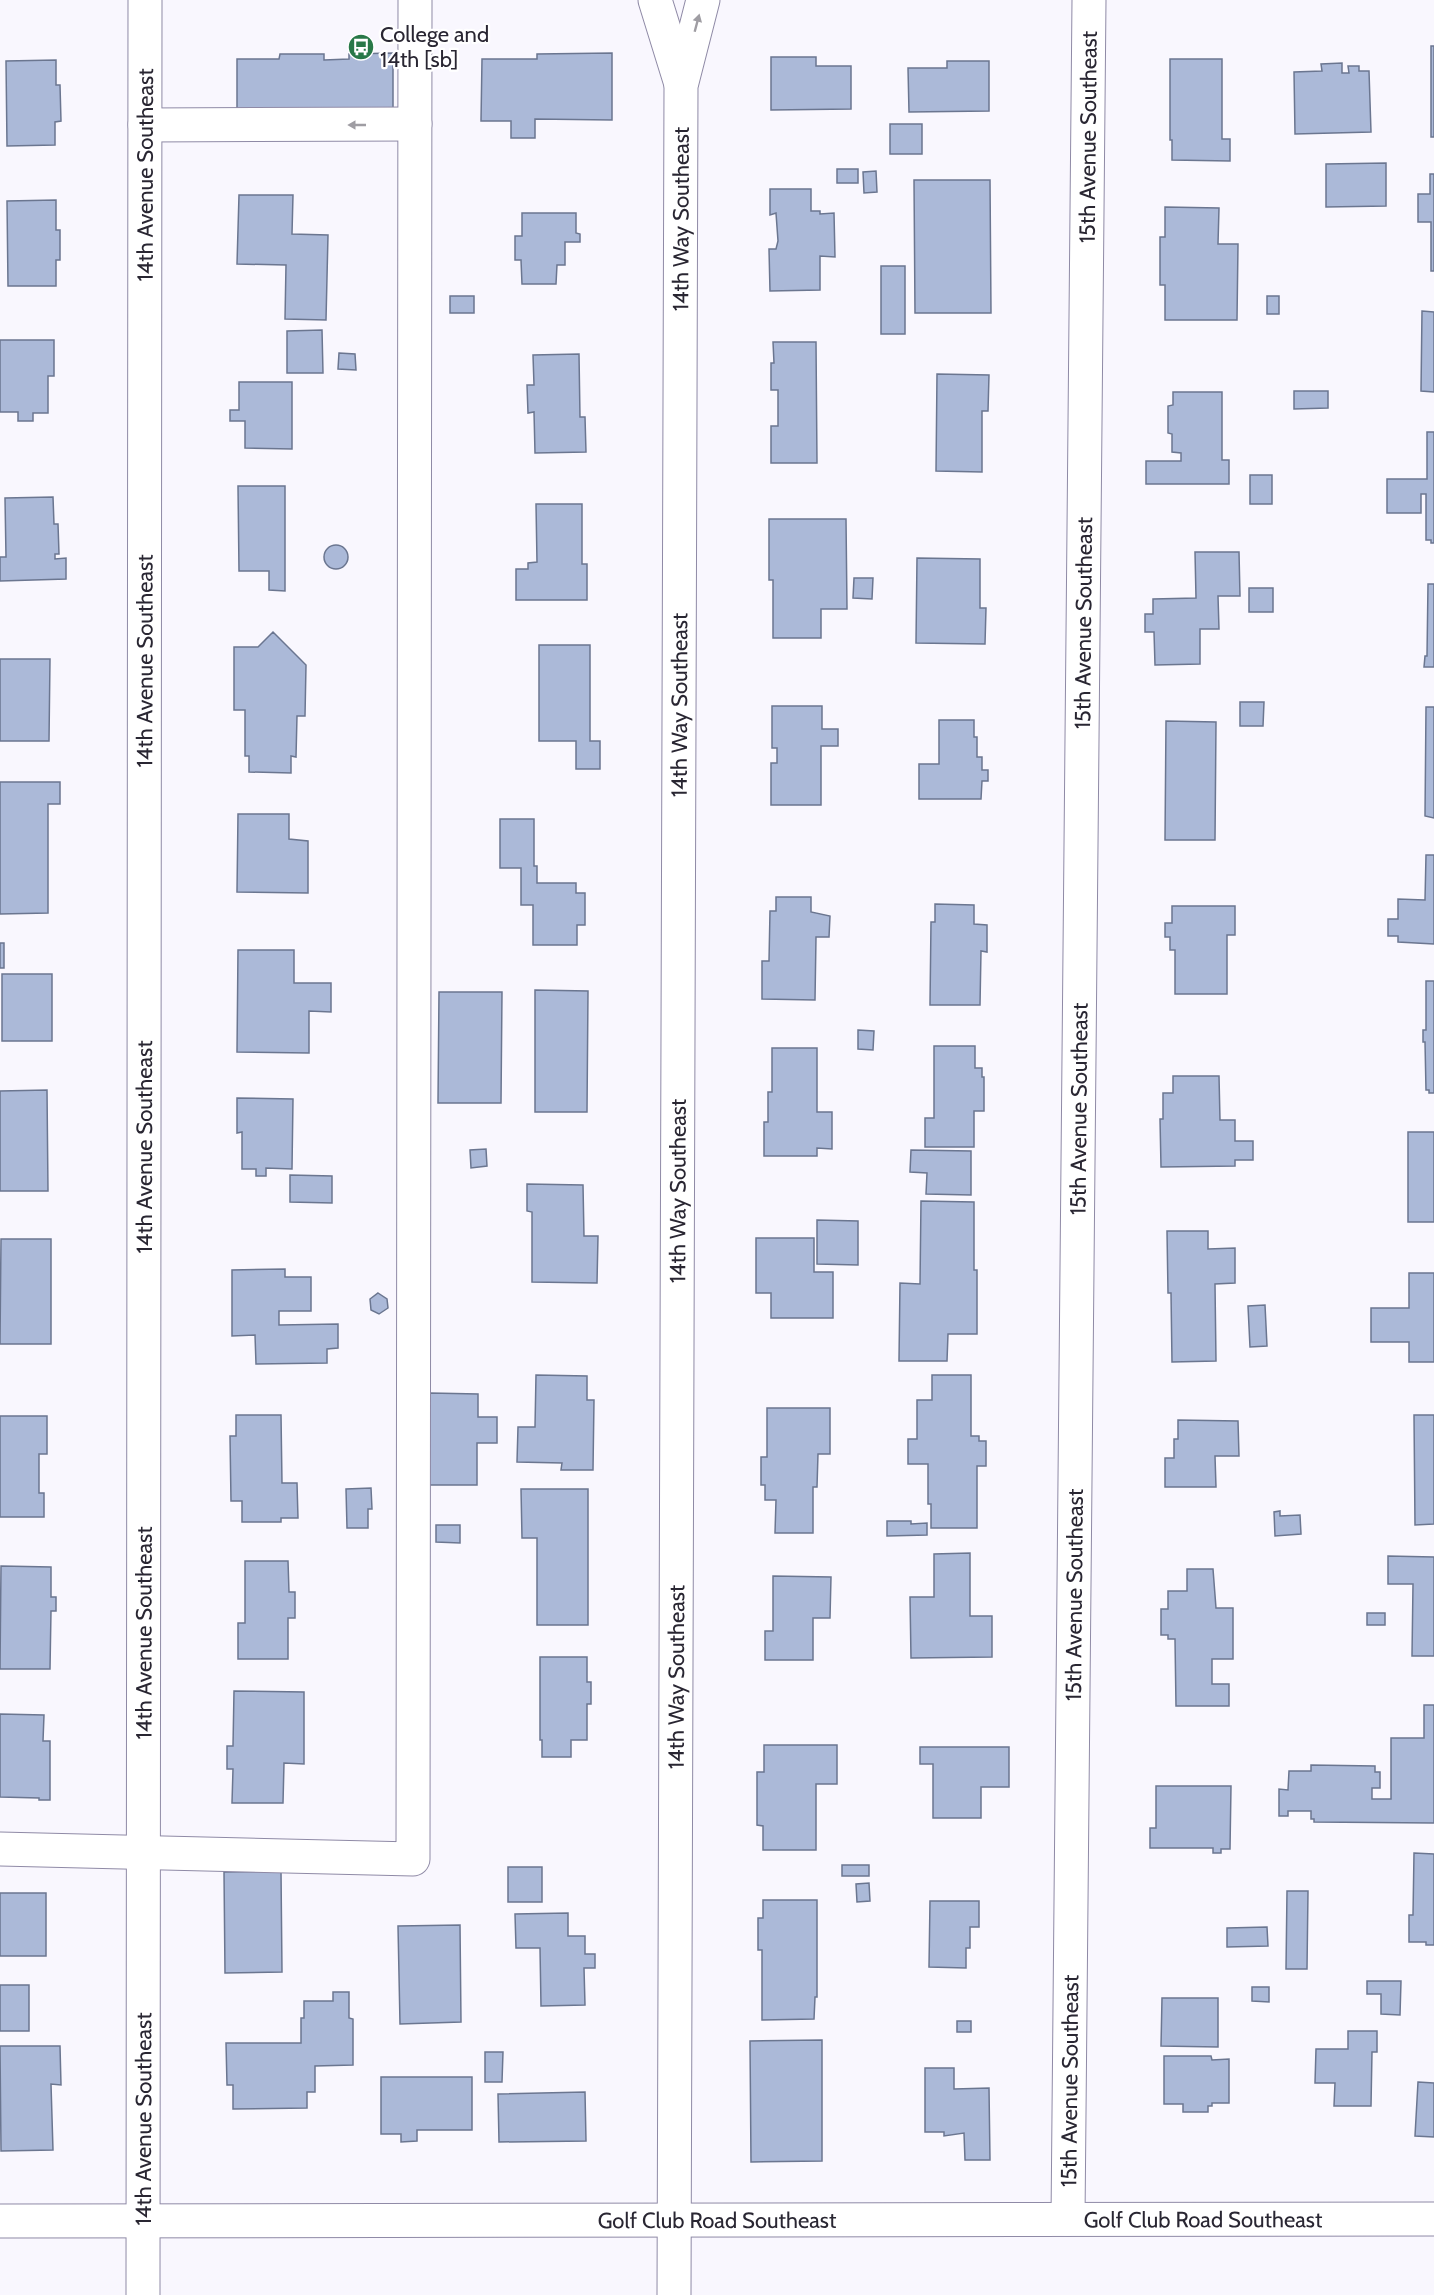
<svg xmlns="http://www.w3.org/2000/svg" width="1434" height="2295" font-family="Cabin,sans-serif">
  <rect width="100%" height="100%" fill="#f9f7fe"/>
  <path fill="#abb9d8" stroke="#6b7690" stroke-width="1.5" d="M1431,46H1434V137H1431Z
    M393,53V112H237V59H279L280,54H324V60L349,59V54Z
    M612,53V120L535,119V138H511V121H481L482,59H537V54Z
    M771,57H816V66H851V109L771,110Z
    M1170,59H1222V139H1230V161L1172,160V140H1170Z
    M56,60V85H60L61,121L55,122V145L7,146L6,61Z
    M947,61H989V111L909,112L908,68H947Z
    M1342,63V73H1349L1348,66H1359V71H1369L1371,132L1295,134L1294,72L1322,71L1321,64Z
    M890,124H922V154H890Z
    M1386,163V206L1326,207V164Z
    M837,169H858V183H837Z
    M876,171L877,192L864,193L863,172Z
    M1430,174H1434V271H1431V222H1418V194H1430Z
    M914,180H990L991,313H915Z
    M770,189H811V211H820V214L834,213L835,257L820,256V290L770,291L769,249H776L778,241L776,213L770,215Z
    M239,195H293L292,234L328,235L326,320L285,319L286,265L237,264Z
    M56,200V230H60V260H56V286H8L7,201Z
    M1165,207L1219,208L1218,244H1238L1237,320H1165V285H1160V237H1165Z
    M522,213H576V233L580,234V242H565V265H557L556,284H522L521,260H515V236H522Z
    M881,266H905V334H881Z
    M450,296H474V313H450Z
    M1267,296H1279V314H1267Z
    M1422,311L1434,312V392L1421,391Z
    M322,330L323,373H287V331Z
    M0,340H54V376H48V413H33V421H18V412H0Z
    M773,342H816L817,463H771V426H778V390H771V363H774Z
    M339,353L355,354L356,370L338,369Z
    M579,354L580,417H585L586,452L535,453L534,412L528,413L527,385H534L533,355Z
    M937,374L989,375L988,411H982V472L936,471Z
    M239,382H292V449L245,448V421H230V410H239Z
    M1294,391H1328V408L1294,409Z
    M1173,392H1222V460H1229V484H1146V461H1181V453L1172,452V434L1168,433V406L1173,405Z
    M1427,432H1434V543H1431V540H1426V494H1421V513H1387V479H1427Z
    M1250,475H1272V504H1250Z
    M238,486H285V591L269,590V571H239Z
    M53,497L54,524H58L59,554H55V559L66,558V579L0,581V557H6L5,498Z
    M536,504H582V564H587V600H516V569H528V563L537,562Z
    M769,519H846L847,609H821V638H773V580H769Z
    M324 557a12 12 0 1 1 24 0a12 12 0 1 1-24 0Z
    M1195,552H1239L1240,596H1218L1219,629H1200V664L1155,665L1154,632H1145V614H1153V599L1196,598Z
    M917,558L980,559V608H986L985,644L916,643Z
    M854,578H873L872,599L853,598Z
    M1428,584H1434V667H1424L1425,656H1427Z
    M1249,588H1273V612H1249Z
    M273,632L306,665L305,716H297L296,757L291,756V773L249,772V756H245V710H234V647H258Z
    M539,645H590V741H600V769H576V741H539Z
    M0,659H50L49,741H0Z
    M1240,702H1264L1263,726H1240Z
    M772,706H822V729H838V746H821V805H771V763H777V748H772Z
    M1426,707H1434V818L1425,816Z
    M939,720H974V737H977V757H982V770H988V781H982L981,799H919V764H939Z
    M1166,721L1216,722L1215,840H1165Z
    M0,782H60V804H48V913L0,914Z
    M238,814H289V839L308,841V893L237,892Z
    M500,819H534V866H537V883H576V893H585V925H577V945H533V905H521V868H500Z
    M1426,855H1434V944L1398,942V936H1388V919H1398V899L1425,900Z
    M776,897H811V912L830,916L829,937H816L815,1000L762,999V961H769L770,911H776Z
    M935,904L974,905V924L987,925V952L981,951L980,1005H930L931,922H935Z
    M1172,906H1235V935H1227V994H1175V950H1170V937H1165V923H1172Z
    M0,943H4V968H0Z
    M238,950H294V983H331V1012L309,1011V1053L237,1052Z
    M2,974H52V1041H2Z
    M1426,981H1434V1093H1429V1090H1426L1425,1042H1423V1030H1426Z
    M535,990L588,991L587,1112H535Z
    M439,992H502L501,1103H438Z
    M858,1030L874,1031L873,1050L858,1049Z
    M934,1046H975V1068H982V1077H984V1111H974V1147H925V1118H934Z
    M772,1048H817V1112H832V1149L817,1148V1156H764V1122H768V1092H772Z
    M1173,1076H1219L1220,1120H1235V1141H1253V1160H1235V1166L1161,1167L1160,1119H1163V1093H1173Z
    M47,1090L48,1191H0V1091Z
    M237,1098L293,1099L292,1169L266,1168V1176H256V1169H242V1132L237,1133Z
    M1408,1132H1434V1222H1408Z
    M486,1149L487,1166L471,1168L470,1150Z
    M911,1150L971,1151V1195L926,1194L927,1173L910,1172Z
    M290,1175L332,1176V1203L290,1202Z
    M527,1184L583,1185L584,1236H598L597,1283L532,1282V1212L527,1211Z
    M921,1201L974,1202V1270H977V1334H948L947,1361H899L900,1283L920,1284Z
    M817,1220L858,1221V1265L817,1264Z
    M1167,1231H1208V1249L1235,1248V1283L1215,1284L1216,1361L1172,1362L1171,1293H1168Z
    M756,1238H814V1272H833V1318H771V1293H756Z
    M1,1239H51V1344H0Z
    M285,1269V1277H311V1311H279V1325L338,1324V1348L327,1349V1363L256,1364L255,1335L232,1336V1270Z
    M1409,1273H1434V1362H1409V1342H1371V1308H1409Z
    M378,1293L387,1299L388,1308L379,1314L371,1310L370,1299Z
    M1265,1305L1267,1346L1250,1347L1248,1306Z
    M536,1375L587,1376V1400H594L593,1470H561L562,1463L517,1462L518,1427H535Z
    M932,1375H971V1436H979V1441H986V1466H977V1528H931V1504H928V1464H908V1439H917V1400H932Z
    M430,1393L478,1394V1417H497V1443H477V1485H429Z
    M767,1408H830V1454H818L817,1487H813V1533H775L776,1500H765V1485H761V1457H767Z
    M236,1415H281L282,1483H297L298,1518H281V1522H242V1501H231L230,1436H236Z
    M1414,1415H1434V1524L1415,1525Z
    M0,1416H47V1454H39V1493H44V1517H0Z
    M1178,1420L1238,1421L1239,1456H1215L1216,1487H1165V1458H1174V1439H1178Z
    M371,1488L372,1509H368V1528H347L346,1489Z
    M521,1489H588V1625H537V1538H522Z
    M1280,1511V1516L1300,1515L1301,1534L1275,1536L1274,1512Z
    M887,1521H911V1524L927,1523V1535L887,1536Z
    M436,1525H460V1543L436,1542Z
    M970,1553V1616H992V1657L911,1658L910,1597H934V1554Z
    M1388,1556L1434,1557V1656H1412L1413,1584H1388Z
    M245,1561H288L289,1592H295V1618H288V1659H238V1623H245Z
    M1,1566L51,1567V1597H56V1611H51L50,1669H0Z
    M1187,1569H1213L1216,1608H1233V1659H1212V1684H1229V1706H1176L1175,1639H1168V1635H1161V1609H1168V1591H1187Z
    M773,1576L831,1577L830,1618H813V1660H765V1631H773Z
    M1367,1613H1385V1625H1367Z
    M540,1657H587V1682H591V1704H587V1740H571V1757H542V1740H540Z
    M234,1691L304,1692V1764L284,1763L283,1803H232L233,1769H227V1746H233Z
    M1424,1705H1434V1823L1314,1822V1819H1311V1811H1288V1816H1279V1789L1288,1790L1289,1771H1311V1765L1375,1766V1772H1380V1788H1372V1799H1391V1738H1424Z
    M0,1714L44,1715L43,1741H50V1800H39V1798L0,1797Z
    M764,1745H837V1784H816V1850H763V1826L757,1825V1772H764Z
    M920,1747H1009V1787H981V1818H933V1764H920Z
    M1156,1786H1231L1230,1849H1221V1853H1213V1848H1150V1828H1156Z
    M1414,1853L1434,1854V1945H1426V1942H1409V1915H1413Z
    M842,1865H869V1876H842Z
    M508,1867H542V1902H508Z
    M281,1871L282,1972L225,1973L224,1872Z
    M869,1883L870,1901L857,1902L856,1884Z
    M1287,1891H1308L1307,1969H1286Z
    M0,1893H46V1956H0Z
    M763,1900H817V1997H815L814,2019L762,2020V1950H758V1918H763Z
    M930,1901H979V1927H970V1948H966V1968L929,1967Z
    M568,1913V1936H585V1954H595V1968H584L585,2005L541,2006L540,1948H516L515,1914Z
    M460,1925L461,2022L400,2024L398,1926Z
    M1267,1927L1268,1946L1227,1947V1928Z
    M1367,1981H1401L1400,2015L1381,2014V1994H1367Z
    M0,1985H29V2031H0Z
    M1252,1987H1269V2002L1252,2001Z
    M333,1992H349V2018L353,2019V2065L315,2066V2092H307V2108L233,2109V2085H227L226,2043H301V2018H304V2001H333Z
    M1162,1998H1218V2047L1161,2046Z
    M957,2021H971V2032H957Z
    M1348,2031H1377V2052H1372L1371,2106H1334L1335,2083H1315L1316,2049H1348Z
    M822,2040V2161L751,2162L750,2041Z
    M0,2046H60L61,2085L51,2084L53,2150L1,2151Z
    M485,2052H503L502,2082H485Z
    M1164,2056H1211L1212,2060L1229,2059V2103H1212V2106H1208V2112H1183V2104H1164Z
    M925,2068H954V2089L989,2088L990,2160H965L964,2133L944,2136V2132H925Z
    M381,2077H472V2130H417V2141L401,2142V2134H381Z
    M1418,2082L1434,2083V2137L1415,2136Z
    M585,2092L586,2141L499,2142L498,2094Z"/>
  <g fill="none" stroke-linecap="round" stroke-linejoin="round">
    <defs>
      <g id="minor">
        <path d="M655,0L681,84"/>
        <path d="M145,125L415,124"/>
        <path d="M0,1849L413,1859L415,0"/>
        <path id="s1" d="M1068,2219L1089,0"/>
        <path id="s2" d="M0,2221L1434,2219"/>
        <path id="s3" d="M143,2295L145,0"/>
        <path id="s4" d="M674,2295L681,86L703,0"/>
      </g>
    </defs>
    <use href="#minor" stroke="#8f8aa6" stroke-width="35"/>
    <use href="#minor" stroke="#fff" stroke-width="33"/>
  </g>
  <defs><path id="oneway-solid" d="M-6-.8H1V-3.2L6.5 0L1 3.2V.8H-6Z" transform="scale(1.5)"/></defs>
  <g fill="#9f9da3">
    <use href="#oneway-solid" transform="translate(697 23) rotate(-75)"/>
    <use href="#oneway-solid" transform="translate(357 125) rotate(180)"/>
  </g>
  <defs>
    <symbol id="bus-disc" viewBox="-11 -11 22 22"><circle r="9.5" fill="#287848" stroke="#fff"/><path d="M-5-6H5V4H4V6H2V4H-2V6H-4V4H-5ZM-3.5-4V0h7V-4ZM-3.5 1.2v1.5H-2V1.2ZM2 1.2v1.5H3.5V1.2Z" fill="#fff"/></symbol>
  </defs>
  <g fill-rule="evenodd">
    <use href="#bus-disc" x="346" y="32" width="30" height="30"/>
  </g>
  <g text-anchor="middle" stroke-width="4.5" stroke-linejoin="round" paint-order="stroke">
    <g font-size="22" fill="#292632" stroke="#fff" text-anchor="start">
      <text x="380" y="42">College and<tspan x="380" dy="25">14th [sb]</tspan></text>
    </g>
    <g font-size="22" fill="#292632" stroke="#fff">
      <text dy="8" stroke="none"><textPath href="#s1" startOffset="2082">15th Avenue Southeast</textPath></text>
      <text dy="8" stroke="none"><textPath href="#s3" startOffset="2120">14th Avenue Southeast</textPath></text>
      <text dy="8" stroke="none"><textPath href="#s4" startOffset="2076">14th Way Southeast</textPath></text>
      <text dy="8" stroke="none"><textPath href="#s1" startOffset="1596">15th Avenue Southeast</textPath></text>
      <text dy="8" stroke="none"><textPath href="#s3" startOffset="1634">14th Avenue Southeast</textPath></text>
      <text dy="8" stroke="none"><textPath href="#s4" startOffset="1590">14th Way Southeast</textPath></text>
      <text dy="8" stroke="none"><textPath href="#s1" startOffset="1110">15th Avenue Southeast</textPath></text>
      <text dy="8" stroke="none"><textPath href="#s3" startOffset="1148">14th Avenue Southeast</textPath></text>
      <text dy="8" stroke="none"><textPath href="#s4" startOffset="1104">14th Way Southeast</textPath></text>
      <text dy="8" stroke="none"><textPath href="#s1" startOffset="624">15th Avenue Southeast</textPath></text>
      <text dy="8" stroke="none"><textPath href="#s3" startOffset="662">14th Avenue Southeast</textPath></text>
      <text dy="8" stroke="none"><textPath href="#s4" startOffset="618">14th Way Southeast</textPath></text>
      <text dy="8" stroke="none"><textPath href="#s1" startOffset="138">15th Avenue Southeast</textPath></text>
      <text dy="8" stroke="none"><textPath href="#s3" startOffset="176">14th Avenue Southeast</textPath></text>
      <text dy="8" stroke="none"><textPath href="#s2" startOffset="1203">Golf Club Road Southeast</textPath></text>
      <text dy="8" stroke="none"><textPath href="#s2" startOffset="717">Golf Club Road Southeast</textPath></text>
    </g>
  </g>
</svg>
